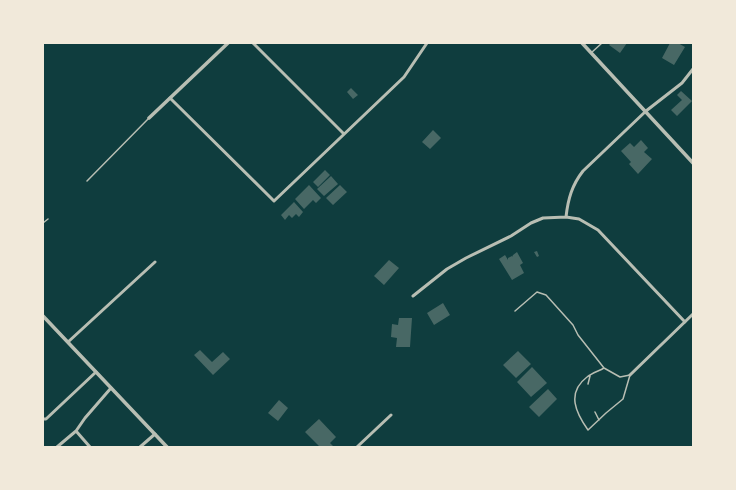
<svg xmlns="http://www.w3.org/2000/svg" width="736" height="490" font-family="'Alegreya Sans',sans-serif">
  <rect width="100%" height="100%" fill="#0f3d3e"/>
  <path fill="#486865" d="M611,43H627L620,53L609,45Z
    M670,43H678L685,47L674,65L662,58Z
    M351,88L358,95L353,99L347,92Z
    M681,91L692,101L677,116L671,110L682,100L677,95Z
    M433,130L441,138L430,149L422,142Z
    M641,140L648,148L644,152L652,159L638,174L629,164L631,162L621,151L630,143L634,147Z
    M325,170L330,175L318,187L313,182Z
    M331,176L338,184L324,196L317,189Z
    M309,185L321,198L316,203L313,200L304,209L295,199Z
    M340,185L347,192L333,205L326,198Z
    M294,202L303,212L299,217L296,214L292,218L289,215L285,220L281,215Z
    M537,251L539,256L537,257L534,252Z
    M517,252L523,263L520,265L524,273L512,280L499,259L505,255L508,260V258L512,256V257L513,255Z
    M389,260L399,268L384,285L374,276Z
    M443,303L450,315L434,325L427,313Z
    M399,318H412L410,347H396L397,338L391,337L392,324L398,325Z
    M200,350L212,362L223,352L230,359L213,375L194,355Z
    M518,351L531,364L516,378L503,365Z
    M532,367L547,383L531,397L517,382Z
    M548,389L557,399L539,417L529,407Z
    M279,400L288,408L278,421L268,413Z
    M319,419L336,437L330,443L334,447H320L305,432Z"/>
  <g fill="none" stroke-linecap="round" stroke-linejoin="round">
    <path stroke="#b8beb3" stroke-width="1.5" d="M591,53L602,43
      M87,181L149,118
      M43,223L48,219
      M515,311L537,292L546,295L573,325L578,335L604,368L620,377L630,375L623,399L606,413L588,430C576,413 566,393 587,377C592,373 599,371 604,368
      M588,384L590,376
      M595,412L599,420"/>
    <path stroke="#b8beb3" stroke-width="3" d="M253,43L344,134
      M170,98L274,201L404,77L427,43
      M566,217C568,199 572,185 583,171L646,111L682,83L693,69
      M413,296L447,269L466,258L511,236L531,223L543,218L566,217L579,219L598,230L685,322
      M68,342L155,262
      M630,375L693,314
      M43,419H46L96,372
      M76,431L90,447
      M57,447L76,431L85,418L111,388
      M140,447L155,434
      M357,447L391,415"/>
    <path stroke="#b8beb3" stroke-width="3.5" d="M582,43L693,163
      M149,118L228,43
      M43,316L167,447"/>
  </g>
  <rect width="736" height="490" fill="none" stroke="#f1e9da" stroke-width="88"/>
</svg>
